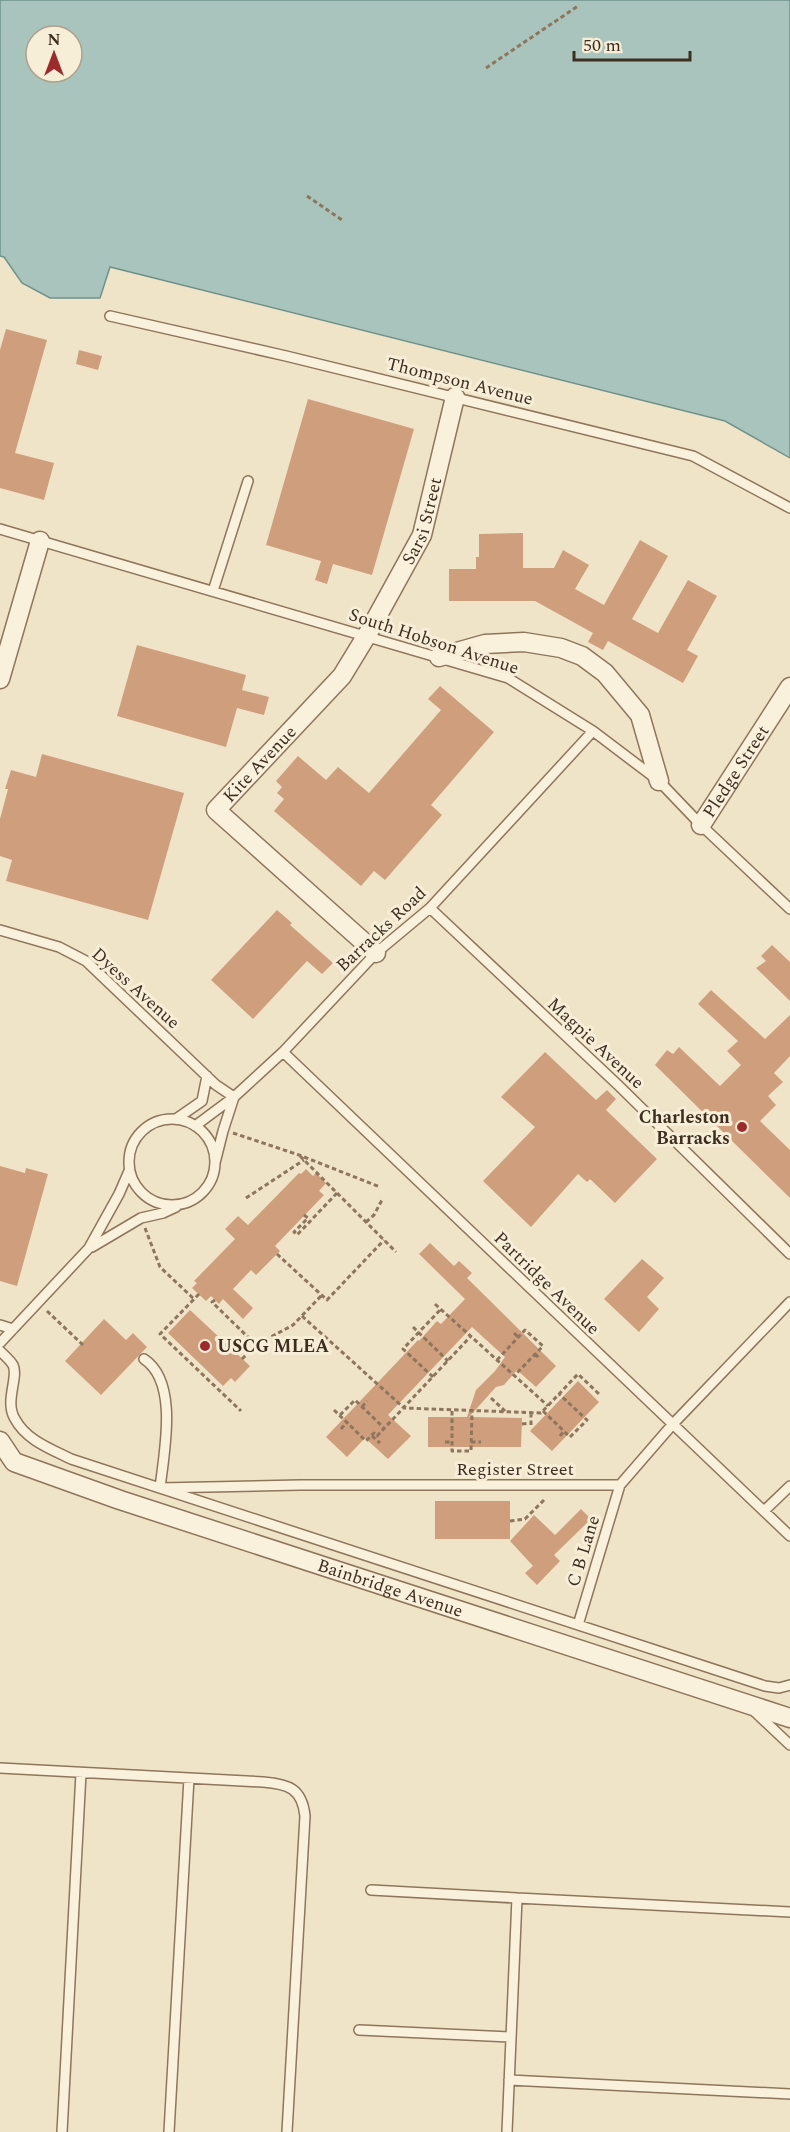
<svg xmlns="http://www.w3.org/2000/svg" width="790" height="2132" font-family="Spectral,serif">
  <rect width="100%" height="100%" fill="#f0e4c8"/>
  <path fill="#a9c4bc" stroke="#6f938a" stroke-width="1.5" fill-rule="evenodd" d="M0,0H790V458L725,421L110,267L100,298H50L22,283L4,257L0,256ZM36,36H72V72H36Z"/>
  <path fill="#cf9f7d" d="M6,329L47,340L15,453L54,463L44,500L0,488V350Z
    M79,350L102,356L98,370L76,364Z
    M308,399L414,429L372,575L333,564L327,584L315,580L321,561L266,545Z
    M523,533V568H554L563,550L589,565L575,589L604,605L640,540L668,556L632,619L658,633L688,580L717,596L687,650L698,656L683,683L608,641L603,650L588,642L593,633L535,601H449V569H476V557H479V534Z
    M137,645L246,675L242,690L269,697L264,715L237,708L226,747L117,716Z
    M440,686L494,732L431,805L442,815L385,880L374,871L361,886L274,811L284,799L277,793L282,787L276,781L298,756L326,780L338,767L369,793L441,710L428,699Z
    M42,754L184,793L148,920L6,881L12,860L0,856V819L8,789H5L11,770L36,777Z
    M277,910L292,923L290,925L333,963L322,974L307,961L253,1019L211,980Z
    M772,945L790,962V1001L756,968L766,961L761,956Z
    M711,990L765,1039L790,1015V1056L774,1073L783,1082L768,1096L776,1105L760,1121L790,1150V1198L655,1065L667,1050L673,1054L679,1047L720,1086L741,1065L727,1051L738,1041L698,1004Z
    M545,1052L596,1100L607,1090L616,1099L606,1110L657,1159L615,1203L590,1179L587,1182L578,1174L531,1227L483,1181L535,1127L501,1097Z
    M0,1166L25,1173L26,1168L48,1174L17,1286L0,1281Z
    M306,1169L313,1176L316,1173L326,1183L319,1191L324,1195L275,1246L280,1251L256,1275L251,1270L233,1289L253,1308L243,1319L223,1299L219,1304L211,1296L206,1301L192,1288L197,1283L194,1281L235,1239L225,1229L238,1216L248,1225L299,1173L301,1174Z
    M430,1243L454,1266L459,1261L472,1273L467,1278L556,1366L536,1387L517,1370L504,1385L496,1387L469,1417L522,1418L521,1447H428V1417H467L476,1390L495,1371L505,1357L472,1327L388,1415L411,1436L388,1459L365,1438L347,1457L326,1437L418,1340L419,1341L437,1321L441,1324L465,1299L419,1254Z
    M642,1259L664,1278L647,1297L659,1309L639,1332L604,1299Z
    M190,1310L250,1366L235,1382L231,1378L223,1386L168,1333Z
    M104,1319L126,1340L133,1333L147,1347L101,1395L65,1361Z
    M578,1381L599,1402L552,1451L530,1431Z
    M435,1501H510V1539H435Z
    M581,1509L591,1519L554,1555L560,1561L537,1585L525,1573L533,1566L510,1541L534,1515L555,1535Z"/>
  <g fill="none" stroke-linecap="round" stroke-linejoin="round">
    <defs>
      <path id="lane" d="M110,316L286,356L693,456L790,508
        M0,529L508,678L593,731L659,781L701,825L790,909
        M213,591L248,481
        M430,908L618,1085L790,1254
        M0,930L59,947L86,961L216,1085L234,1097L195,1126
        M283,1052L790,1536
        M129 1162a43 43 0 1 1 86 0a43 43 0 1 1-86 0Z
        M176,1119L202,1101L207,1076
        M215,1163L223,1131L234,1097L283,1052L376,953L430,908L593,731
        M92,1247L141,1218L163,1213L176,1207
        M0,1325L13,1329
        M0,1343L89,1248L119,1194L129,1171
        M0,1351C4,1355 10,1360 13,1365C19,1377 4,1402 15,1419C26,1440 51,1449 71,1459L765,1686L779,1688L790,1685
        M144,1359C179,1382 164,1452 160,1488L300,1485H620L672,1425L790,1302
        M764,1511L790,1486
        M578,1625L620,1485
        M754,1711L790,1745
        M0,1768L263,1782C288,1784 302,1788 305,1816L287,2132
        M371,1890L517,1898
        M359,2030L511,2037
        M509,2080L790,2094
        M62,2132L81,1773
        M169,2132L189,1778
        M507,2132L517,1898L790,1912"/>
      <g id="street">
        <path d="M439,657L485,644L524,642L561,648L582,656L605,673L640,715L659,781"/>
        <path d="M0,679L40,541"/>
        <path id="s1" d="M701,825L790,687"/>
        <path id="s2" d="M376,953L216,810L342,676L367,635L422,535L455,397"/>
        <path id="s3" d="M0,1441L14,1462L120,1500L790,1718"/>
      </g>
    </defs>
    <use href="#lane" stroke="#8d765c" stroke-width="12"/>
    <use href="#street" stroke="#8d765c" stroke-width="21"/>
    <path stroke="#8d765c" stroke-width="3" stroke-dasharray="4.5 3" stroke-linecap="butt" d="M486,68L578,6
      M307,196L342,220
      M233,1133L299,1155L380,1187
      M300,1156L396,1252
      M246,1198L304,1160
      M304,1215L308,1218L294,1232L297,1235L337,1193
      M366,1222L374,1215L383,1198
      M145,1228L160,1267L194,1299
      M277,1254L327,1300L384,1240
      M199,1294L160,1334L241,1411
      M215,1300L212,1302L256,1345
      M435,1304L548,1406
      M47,1311L83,1345
      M302,1316L404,1408L541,1413L578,1374L600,1395
      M413,1327L448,1361
      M514,1333L518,1337
      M535,1354L540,1359
      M242,1359L256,1345L293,1325L322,1295
      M497,1360L525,1330L543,1346L514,1376
      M433,1377L403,1349L441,1309
      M491,1398L505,1411
      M362,1407L367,1401
      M334,1410L366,1441L374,1433L377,1436L471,1336
      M452,1411V1451H471L472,1411
      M543,1411L570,1437L587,1420L559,1394
      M531,1413V1426
      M340,1415L355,1400L384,1428
      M522,1424L531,1423
      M341,1429L347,1422
      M372,1436L380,1443
      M560,1436L564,1431
      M445,1442H452
      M471,1442H481
      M510,1521L525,1519L546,1498"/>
    <use href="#lane" stroke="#faf1dc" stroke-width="9"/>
    <use href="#street" stroke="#faf1dc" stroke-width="18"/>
  </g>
  <g fill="#9e2a2b" stroke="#f7eed8" stroke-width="2">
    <circle cx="742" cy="1127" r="6"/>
    <circle cx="205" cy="1346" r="6"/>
  </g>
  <g text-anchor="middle" stroke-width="6" stroke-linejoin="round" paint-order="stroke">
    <g font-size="18" fill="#3d2e20" stroke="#f7eed8">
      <text transform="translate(460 381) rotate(14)" y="6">Thompson Avenue</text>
      <text dy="6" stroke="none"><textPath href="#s2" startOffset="574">Sarsi Street</textPath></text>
      <text transform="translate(434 641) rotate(18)" y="6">South Hobson Avenue</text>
      <text dy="6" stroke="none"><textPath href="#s2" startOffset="278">Kite Avenue</textPath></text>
      <text dy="6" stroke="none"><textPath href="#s1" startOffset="64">Pledge Street</textPath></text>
      <text transform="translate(381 929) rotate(-43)" y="6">Barracks Road</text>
      <text transform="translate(136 988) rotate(42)" y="6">Dyess Avenue</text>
      <text transform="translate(596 1043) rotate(43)" y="6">Magpie Avenue</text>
      <text transform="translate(547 1283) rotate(44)" y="6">Partridge Avenue</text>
      <text x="515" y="1475">Register Street</text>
      <text transform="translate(583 1551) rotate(-73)" y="6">C B Lane</text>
      <text dy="6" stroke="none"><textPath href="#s3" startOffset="422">Bainbridge Avenue</textPath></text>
    </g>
    <g font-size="18" font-weight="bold" fill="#3d2e20" stroke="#f7eed8" text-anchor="end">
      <text x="730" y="1123">Charleston<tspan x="730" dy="21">Barracks</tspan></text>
      <text x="217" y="1352" text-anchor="start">USCG MLEA</text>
    </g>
  </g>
  <g transform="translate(54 54)"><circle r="28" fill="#f7eed8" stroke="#ada18e" stroke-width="1.5"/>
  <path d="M0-4.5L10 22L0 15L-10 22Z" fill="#9e2a2b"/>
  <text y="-9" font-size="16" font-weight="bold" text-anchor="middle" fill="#3d2e20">N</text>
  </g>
  <path d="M574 51v9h116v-9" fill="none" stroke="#3d2e20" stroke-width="3"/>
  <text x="583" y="51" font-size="18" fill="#3d2e20" stroke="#f7eed8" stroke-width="4.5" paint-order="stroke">50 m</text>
</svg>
